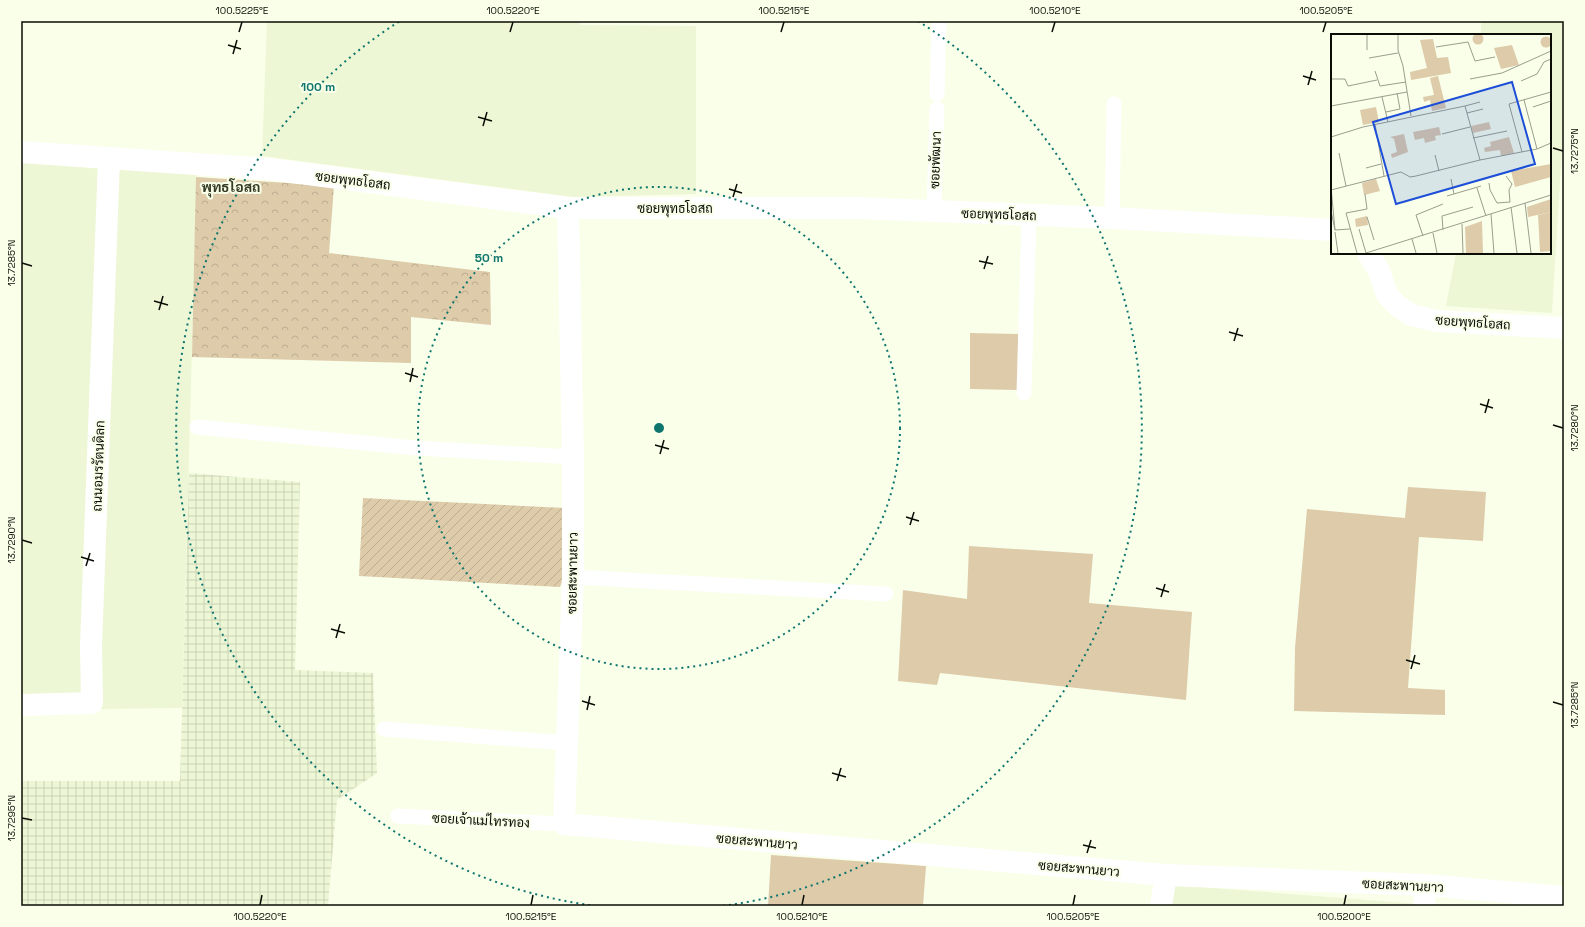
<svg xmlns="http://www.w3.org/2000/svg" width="1585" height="927" font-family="'Space Grotesk',Sarabun,sans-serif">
  <defs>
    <pattern id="industrial-grid" width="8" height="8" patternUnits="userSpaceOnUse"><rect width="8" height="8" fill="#edf7d5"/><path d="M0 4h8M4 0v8" fill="none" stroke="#cad3b5"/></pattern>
    <pattern id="forest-crowns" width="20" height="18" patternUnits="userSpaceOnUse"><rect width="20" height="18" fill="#ddcbaa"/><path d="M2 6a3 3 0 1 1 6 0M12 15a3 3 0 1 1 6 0" fill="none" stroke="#bcad91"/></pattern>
    <pattern id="garden-furrows" width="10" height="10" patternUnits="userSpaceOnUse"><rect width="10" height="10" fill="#ddcbaa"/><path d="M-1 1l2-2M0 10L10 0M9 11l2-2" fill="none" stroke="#bcad91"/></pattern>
  </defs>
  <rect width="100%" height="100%" fill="#f9ffe9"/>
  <path fill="#edf7d5" d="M267,21H580V25L696,26V194L573,197L262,156Z
    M1481,21H1564V117L1552,313L1446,306L1456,253H1550V35H1481Z
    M21,158L197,168L182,708L21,710Z
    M1174,885L1446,906H1172Z"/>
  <path fill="url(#industrial-grid)" d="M189,473L300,482L295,670L373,673L377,773L337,800L328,906H21V781H180Z"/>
  <path fill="#ddcbaa" d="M970,333L1018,334V390L970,389Z
    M1408,487L1486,492L1483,541L1419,537L1408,688L1445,690V715L1294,711L1295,648L1307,509L1405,518Z
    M969,546L1093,554L1089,603L1192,612L1186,700L940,673L937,685L898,681L903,590L967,599Z
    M771,855L926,866L923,906H768Z"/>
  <path fill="url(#forest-crowns)" d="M196,177L334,186L329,253L490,272L491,325L411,317V363L192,357Z"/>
  <path fill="url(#garden-furrows)" d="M363,498L565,508L562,582L560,587L359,576Z"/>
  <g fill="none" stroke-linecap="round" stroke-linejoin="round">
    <path stroke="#fff" stroke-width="15" d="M937,94L939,21
      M934,212L937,109
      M1112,218L1114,104
      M1024,393L1029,215
      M197,427L416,448L573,457
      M573,577L886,594
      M384,729L567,743
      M398,816L564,824"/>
    <path stroke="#fff" stroke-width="22" d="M21,152L269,169L568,208H858L1112,218L1332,230
      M568,208L573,457V577L564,824L1166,875L1426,885L1564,897
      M1368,253L1379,271L1387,295L1398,306L1411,315L1437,321L1564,328
      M21,705L92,703L91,646L109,159
      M1161,906L1166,875
      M1424,906L1426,885"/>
  </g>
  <path fill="none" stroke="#0a0d05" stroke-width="1.5" d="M239,32L242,22M510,32L513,22M781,32L784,22M1052,32L1055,22M1323,32L1326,22M228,45L241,49M233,54L237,40M1303,76L1316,80M1308,85L1312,71M478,117L492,121M483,126L487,112M1553,148L1563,151M729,189L742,193M733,197L737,184M979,261L993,264M22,263L32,266M984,269L988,256M154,301L168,305M159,310L163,296M1229,332L1243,336M1234,341L1238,328M405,373L418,377M410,382L413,368M1480,404L1493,408M1485,413L1489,399M1553,425L1563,428M655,445L669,449M660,454L664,440M906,517L919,521M910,525L914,512M22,540L32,543M81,557L94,561M86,566L90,553M1156,588L1169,592M1161,597L1165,584M331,629L345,633M336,638L340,624M1406,660L1420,664M1411,669L1415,655M582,701L595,705M1553,702L1563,705M587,710L590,696M832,773L846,777M837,781L841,768M22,818L32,820M1083,845L1096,848M1087,853L1091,840M260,905L262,895M531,905L533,895M802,905L804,895M1073,905L1075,895M1344,905L1346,895"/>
  <g fill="none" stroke="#0f766e" stroke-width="2" stroke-dasharray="2 4">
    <circle cx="659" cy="428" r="241"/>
    <path d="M596 906A482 482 0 0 1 400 21M918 21A482 482 0 0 1 722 906"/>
  </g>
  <g text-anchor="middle" stroke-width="4" stroke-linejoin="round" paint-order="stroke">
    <g font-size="13" fill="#0a0d05" stroke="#f9ffe9">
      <text transform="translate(935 160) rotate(-88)" y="5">ซอยพัฒนา</text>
      <text transform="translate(353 180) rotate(7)" y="5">ซอยพุทธโอสถ</text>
      <text x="675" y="213">ซอยพุทธโอสถ</text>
      <text transform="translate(999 214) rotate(2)" y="5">ซอยพุทธโอสถ</text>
      <text transform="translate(1473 322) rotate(4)" y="5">ซอยพุทธโอสถ</text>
      <text transform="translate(98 466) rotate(-88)" y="5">ถนนอมรรัตนดิลก</text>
      <text transform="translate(572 573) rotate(-89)" y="5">ซอยสะพานยาว</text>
      <text transform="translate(481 820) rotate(3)" y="5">ซอยเจ้าแม่ไทรทอง</text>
      <text transform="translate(757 841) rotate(5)" y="5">ซอยสะพานยาว</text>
      <text transform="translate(1079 868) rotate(5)" y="5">ซอยสะพานยาว</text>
      <text transform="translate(1403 885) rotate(3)" y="5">ซอยสะพานยาว</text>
    </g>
    <g font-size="14" font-weight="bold" fill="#353b25" stroke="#f9ffe9">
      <text x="231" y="192">พุทธโอสถ</text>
    </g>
  </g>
  <g transform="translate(1331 34)">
    <rect width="220" height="220" fill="#f9ffe9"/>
    <path d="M141.5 5a5.5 5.5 0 1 1 11 0a5.5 5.5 0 1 1-11 0ZM102,5L106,24L117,23L120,39L80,46L79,38L96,34L89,6ZM181,11L188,31L170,35L163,14ZM107,42L115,74L101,77L99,66L93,68L92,63L103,61L99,44ZM45,73L48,88L32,91L29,76ZM108,93L110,101L104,102L105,106L94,109L93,104L84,106L82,98ZM73,100L77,118L61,124L60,120L66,118L63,105L59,103ZM220,130V143L184,153L180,137ZM45,145L49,157L33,161L31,149ZM220,165V178L197,183L196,173Z" fill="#ddcbaa"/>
    <path d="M178,103L183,119L170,122L169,116L154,118L153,114L160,112L159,108Z" fill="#ddcbaa"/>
    <path d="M220,178V217L209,218L207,181ZM36,182L37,191L25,193L24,185Z" fill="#ddcbaa"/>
    <path d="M209.5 8a5.5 5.5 0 1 1 11 0a5.5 5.5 0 1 1-11 0ZM158,88L160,95L142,99L140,92ZM151,187L152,219H135L134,193Z" fill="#ddcbaa"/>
    <path fill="none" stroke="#999e8e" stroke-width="1" d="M36,1V16M67,1V16L72,32L80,82M105,13L137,8L144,27L164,23M38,24L67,19M44,37L49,52L75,48M0,45H14L17,52L46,46M139,45L171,39L220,17M190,47L206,40L213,28L220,25M51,63L57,88M193,66L206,115M0,72L76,58M134,72L149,68M202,73L220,67M55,78L69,75L66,59M136,79L152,75M44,90L53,142M111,100L139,93M0,103L32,93L134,72L149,126M142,104L176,97M191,118L178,70L220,58M8,119L15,152M104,121L108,137M35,134L50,130M120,145L123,160M158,149L159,156L166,169L179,168L178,156L181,150L175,142M0,153L4,196M146,154L155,182M0,156L70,138L79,143L85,142L149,126L206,115L220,109M116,162L150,152M194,169L200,219M180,173L186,219M0,177L4,196M160,180L163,219M36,183L43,206M131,190L132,219M28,195L35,219M4,196L19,195M112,196L111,182L142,173M4,198L7,219M102,199L106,219M92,202L85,181L112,170M81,205L85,219M26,219L15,179L36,175L34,160M35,219L220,161"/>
    <path fill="#1d4ed8" fill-opacity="0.15" stroke="#1d4ed8" stroke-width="2" d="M181,48L204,130L65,170L42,88Z"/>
    <rect width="220" height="220" fill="none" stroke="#0a0d05" stroke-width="2"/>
  </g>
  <circle cx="659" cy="428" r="6" fill="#0f766e" stroke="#f9ffe9" stroke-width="2"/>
  <g font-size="12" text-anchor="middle" font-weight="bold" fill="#0f766e" stroke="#f9ffe9" stroke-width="4" stroke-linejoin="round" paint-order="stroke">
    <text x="318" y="91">100 m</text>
    <text x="489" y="262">50 m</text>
  </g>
  <rect width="1585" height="927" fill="none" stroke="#f9ffe9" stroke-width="44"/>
  <rect x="22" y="22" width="1541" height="883" fill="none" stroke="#0a0d05" stroke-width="1.5"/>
  <g font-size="10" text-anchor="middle" fill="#0a0d05">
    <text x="242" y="14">100.5225°E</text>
    <text x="513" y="14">100.5220°E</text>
    <text x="784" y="14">100.5215°E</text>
    <text x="1055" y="14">100.5210°E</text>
    <text x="1326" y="14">100.5205°E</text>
    <text transform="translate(1574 151) rotate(-90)" y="4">13.7275°N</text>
    <text transform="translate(11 263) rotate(-90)" y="4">13.7285°N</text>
    <text transform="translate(1574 428) rotate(-90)" y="4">13.7280°N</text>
    <text transform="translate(11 540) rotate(-90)" y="4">13.7290°N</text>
    <text transform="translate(1574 705) rotate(-90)" y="4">13.7285°N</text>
    <text transform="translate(11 818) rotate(-90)" y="4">13.7295°N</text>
    <text x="260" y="920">100.5220°E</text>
    <text x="531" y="920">100.5215°E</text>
    <text x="802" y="920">100.5210°E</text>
    <text x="1073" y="920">100.5205°E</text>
    <text x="1344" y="920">100.5200°E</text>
  </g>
</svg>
